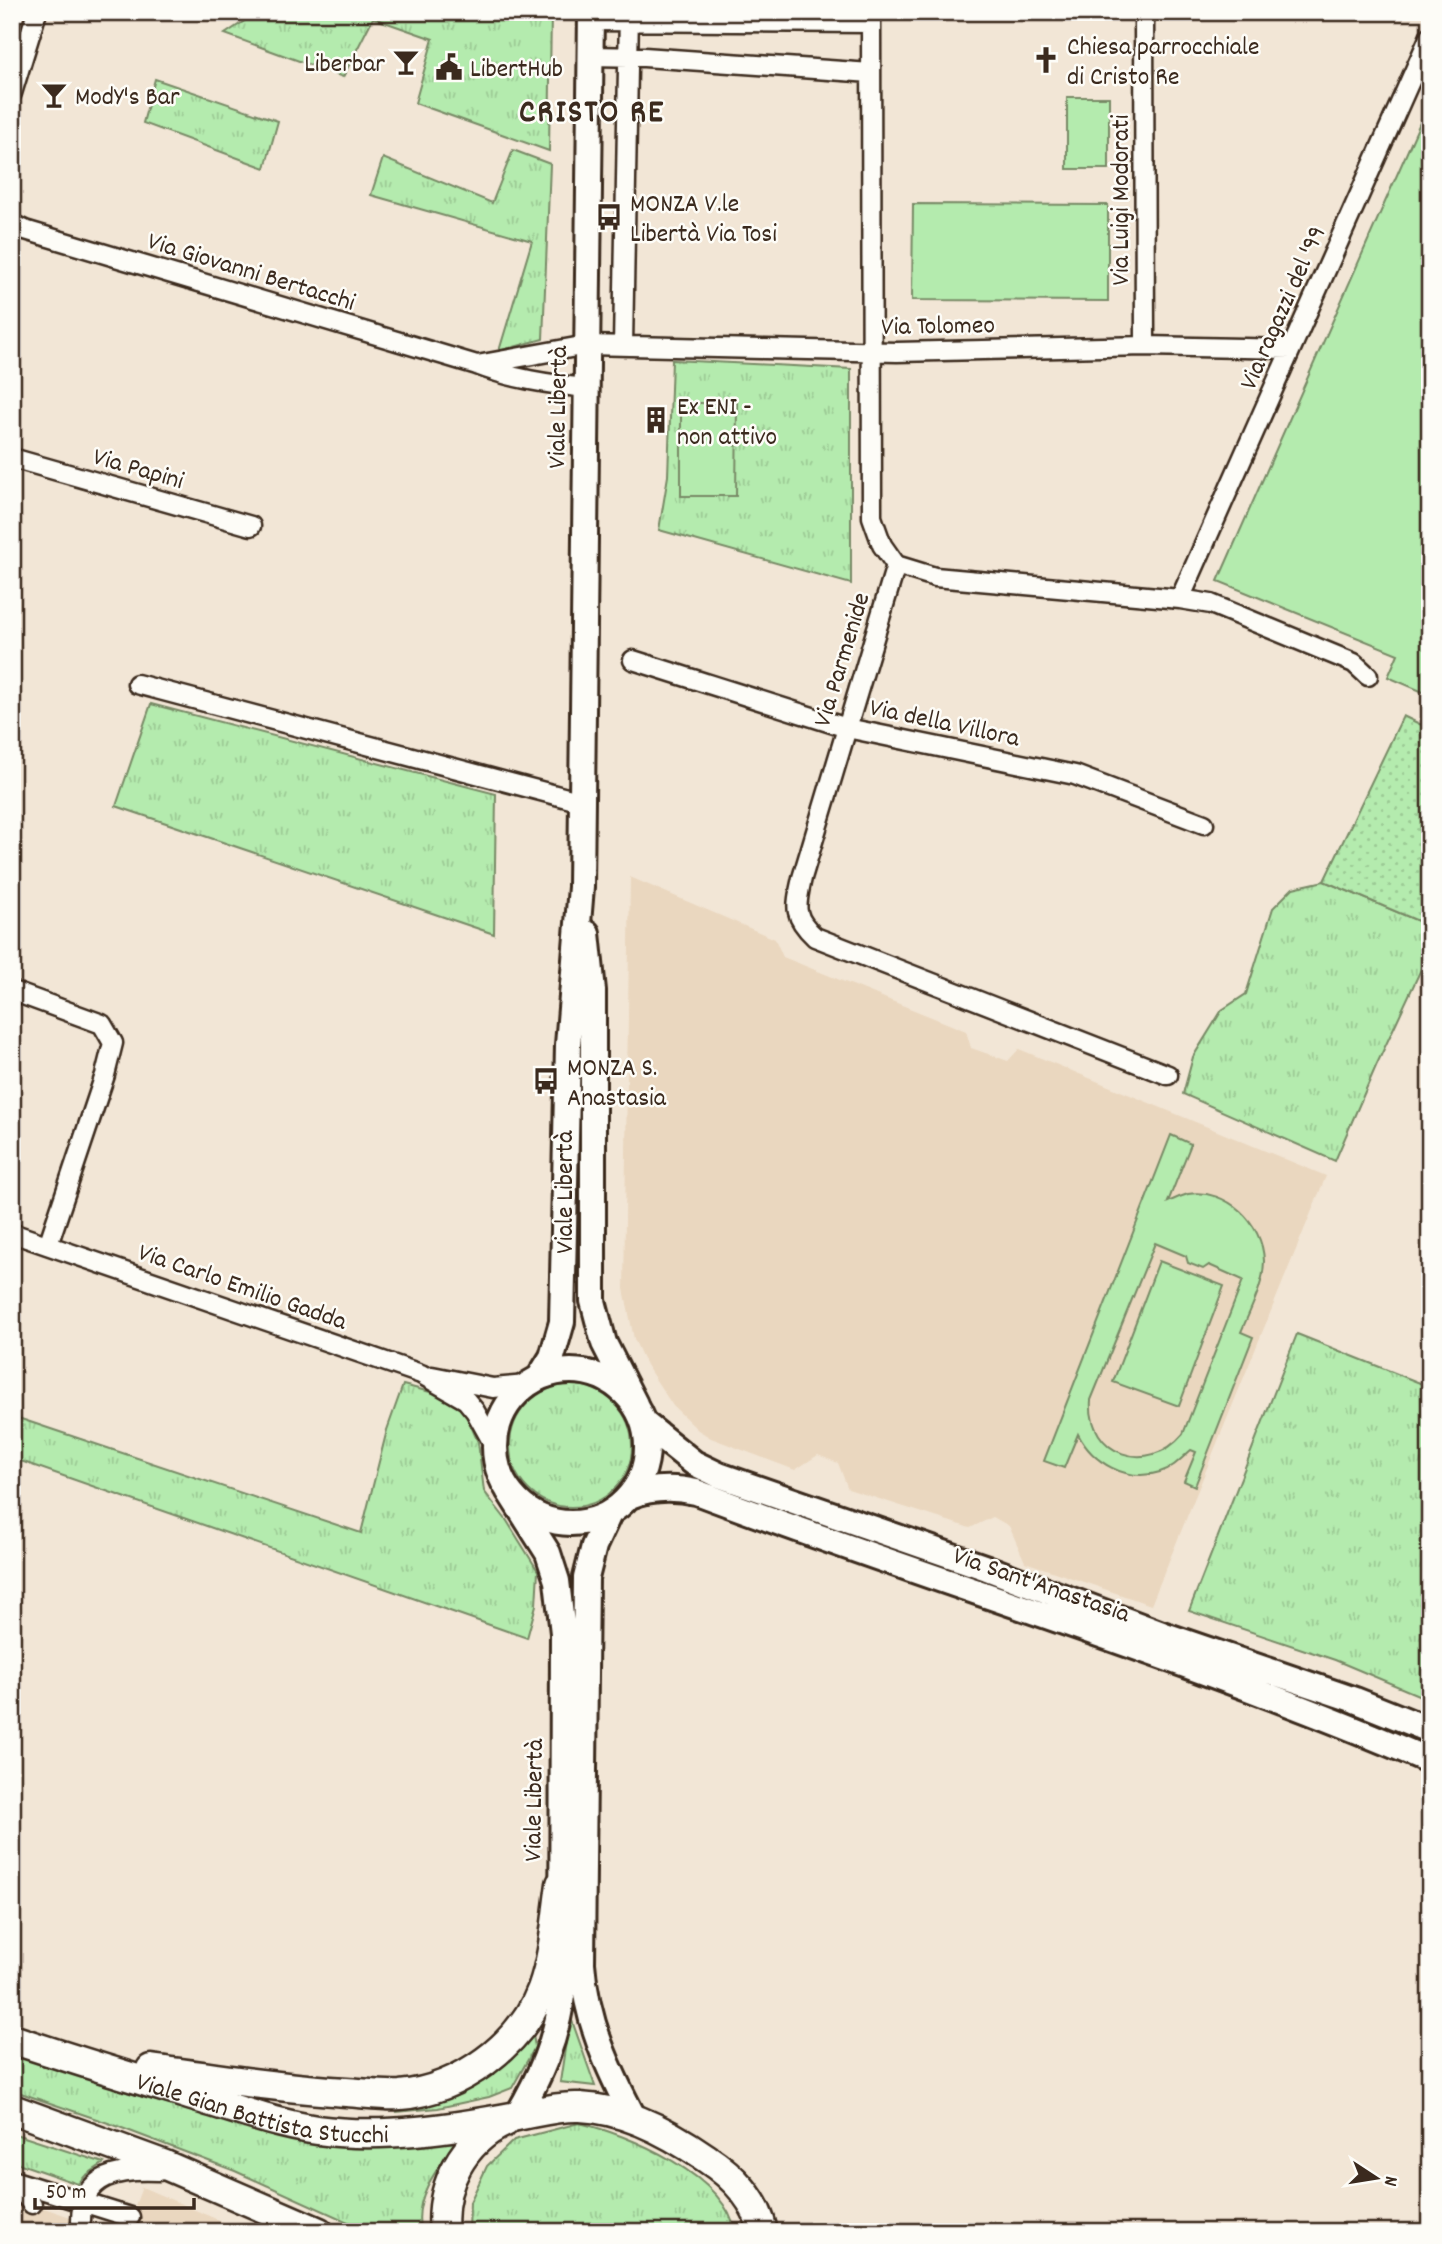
<svg xmlns="http://www.w3.org/2000/svg" width="1442" height="2244" font-family="Dekko,sans-serif">
  <defs>
    <pattern id="grass-tufts" width="24" height="20" patternUnits="userSpaceOnUse" patternTransform="scale(1.75)"><rect width="24" height="20" fill="#b4ebae"/><path d="M3 7l-1-3M5 7V3M7 7l1-3M15 17l-1-3M17 17v-4M19 17l1-3" fill="none" stroke="#9cca95"/></pattern>
    <pattern id="garden-dots" width="8" height="8" patternUnits="userSpaceOnUse" patternTransform="scale(1.75)"><rect width="8" height="8" fill="#b4ebae"/><path d="M2 2h.1M6 6h.1" fill="none" stroke="#9cca95" stroke-width="1.8" stroke-linecap="round"/></pattern>
  </defs>
  <rect width="100%" height="100%" fill="#f2e6d6"/>
  <filter id="ink" filterUnits="userSpaceOnUse"><feTurbulence type="fractalNoise" baseFrequency=".0143" numOctaves="2"/><feDisplacementMap in="SourceGraphic" scale="14" xChannelSelector="R" yChannelSelector="G"/><feConvolveMatrix kernelMatrix="1 2 1 2 8 2 1 2 1" color-interpolation-filters="sRGB"/></filter>
  <g filter="url(#ink)">
    <path fill="#ead7bf" d="M630,877L775,939L783,957L966,1031L971,1048L1008,1061L1019,1049L1326,1176L1151,1605L1025,1562L1009,1526L993,1517L970,1528L848,1489L838,1463L818,1455L795,1470L711,1438L698,1430L673,1406L646,1365L634,1339L624,1289Z
      M142,2187L246,2232H125Z
      M12,2197L114,2232H12Z"/>
    <path fill="url(#grass-tufts)" stroke="#788a66" stroke-width="2" d="M258,12H551L549,151L415,103L433,39L373,18L343,77L225,34Z
      M155,79L278,121L265,168L143,123Z
      M513,150L550,164L543,339L499,351L532,241L371,195L383,158L492,203Z
      M672,360L851,369V584L659,530L668,476Z
      M151,704L496,794L494,934L116,806Z
      M1324,881L1430,926V950L1376,1066L1335,1161L1183,1094L1193,1057L1222,1010L1246,994L1273,908L1293,888Z
      M1297,1334L1430,1387V1700L1335,1660L1189,1611Z
      M510 1446a61 61 0 1 1 122 0a61 61 0 1 1-122 0Z
      M403,1385L438,1394L465,1412L478,1442L484,1491L507,1521L538,1571L536,1605L527,1638L12,1458V1416L361,1533L387,1430Z
      M570,2015L595,2086L560,2082Z
      M533,2035L535,2047L512,2088L489,2097L438,2108L396,2112L456,2096L507,2061Z
      M12,2054L127,2092L275,2136L378,2147L457,2142C438,2167 412,2199 421,2232H370L235,2171L114,2125L12,2090Z
      M579,2123C628,2134 726,2176 735,2232H469L470,2202L487,2166L514,2140Z
      M12,2133L104,2163L85,2176L78,2184L12,2161Z"/>
    <path fill="url(#garden-dots)" stroke="#788a66" stroke-width="2" d="M1403,716L1430,729V926L1324,881Z"/>
    <path fill="#b4ebae" stroke="#788a66" stroke-width="2" fill-rule="evenodd" d="M1067,97H1109V169H1067Z
      M1430,100V695L1388,677L1398,654L1218,581Z
      M913,204L1108,205V301L912,300Z
      M681,403H737L736,496H681Z
      M1171,1135L1191,1144L1168,1202C1174,1199 1181,1196 1188,1194C1227,1188 1263,1223 1264,1261C1264,1285 1250,1310 1241,1332L1253,1337L1195,1486L1184,1481L1196,1452L1191,1450C1181,1459 1173,1468 1160,1472C1126,1483 1092,1462 1078,1434L1064,1468L1044,1461ZM1155,1243L1186,1256L1188,1263L1203,1269L1209,1265L1243,1280L1183,1434C1148,1476 1087,1455 1091,1400Z
      M1159,1261L1224,1286L1179,1406L1113,1382Z"/>
    <g fill="none" stroke-linecap="round" stroke-linejoin="round">
      <defs>
        <path id="street" d="M871,12L872,517L882,545L896,565
          M1144,12L1145,346
          M590,21L871,23
          M590,56L644,57L871,73
          M12,93L37,12
          M12,224L25,230L477,365C513,379 548,384 586,388
          M623,346L629,12
          M477,365L587,345L897,352L1145,346L1291,349
          M12,458L251,526
          M896,565L802,878C796,906 792,916 815,937L1168,1075
          M896,565L935,577L1180,599L1211,604L1354,663L1368,676
          M1180,599L1430,36
          M633,660L847,728L1075,775L1204,824
          M137,684L582,802
          M12,991L102,1024L113,1043L105,1075L48,1245
          M12,1233L421,1374L466,1400L475,1411L495,1447
          M432,1376L493,1388L527,1385
          M12,2180L130,2217
          M12,2180L32,2204
          M81,2221C81,2173 122,2169 159,2171"/>
        <path id="secondary" d="M587,933L593,991V1301L604,1343L635,1404
          M495 1447a76 76 0 1 1 152 0a76 76 0 1 1-152 0Z
          M539,1378L552,1357L562,1322L568,1045L581,887L591,12
          M644,1423L694,1463L719,1475L987,1568L1162,1634L1355,1700L1430,1730
          M508,1490L548,1553L557,1581L563,1633L562,1996C556,2041 540,2077 517,2116
          M630,1496C652,1487 673,1487 696,1492C940,1584 1191,1658 1430,1761
          M609,1514L594,1546L586,1578L582,1963C586,2021 608,2069 635,2120"/>
        <g id="primary">
          <path id="s1" d="M12,2039C74,2060 137,2079 199,2098C238,2110 277,2124 317,2130C382,2139 453,2128 517,2116C539,2112 558,2106 580,2107C625,2109 670,2133 706,2158C732,2175 757,2200 763,2232"/>
          <path d="M151,2069C216,2078 281,2088 346,2092C364,2093 383,2096 400,2095C459,2090 521,2045 542,1989C554,1956 556,1919 561,1884"/>
          <path d="M12,2109L165,2165L319,2232"/>
          <path d="M444,2232C439,2186 463,2141 505,2122"/>
        </g>
      </defs>
      <use href="#street" stroke="#3b2a1e" stroke-width="23"/>
      <use href="#secondary" stroke="#3b2a1e" stroke-width="30"/>
      <use href="#primary" stroke="#3b2a1e" stroke-width="33"/>
      <use href="#street" stroke="#fdfcf7" stroke-width="18"/>
      <use href="#secondary" stroke="#fdfcf7" stroke-width="24"/>
      <use href="#primary" stroke="#fdfcf7" stroke-width="28"/>
    </g>
  </g>
  <defs>
    <symbol id="church-bare" viewBox="-9 -9 18 18"><path d="M-1.2-6h2.4v3.5h3.3v2.4h-3.3V6h-2.4V-.1h-3.3v-2.4h3.3Z" fill="#3b2a1e" stroke="#fdfcf7" stroke-width="2.5" paint-order="stroke"/></symbol>
    <symbol id="bar-bare" viewBox="-9 -9 18 18"><path d="M-6-5H6L.8 .8V4.5H3.5V6h-7V4.5H-.8V.8Z" fill="#3b2a1e" stroke="#fdfcf7" stroke-width="2.5" paint-order="stroke"/></symbol>
    <symbol id="civic-bare" viewBox="-9 -9 18 18"><path d="M-.6-6.5H3V-4.5H.6V-3L4-1V1h2V6H-6V1h2V-1L-.6-3ZM-1.2 2.5V6h2.4V2.5Z" fill="#3b2a1e" stroke="#fdfcf7" stroke-width="2.5" paint-order="stroke"/></symbol>
    <symbol id="bus-bare" viewBox="-9 -9 18 18"><path d="M-5-6H5V4H4V6H2V4H-2V6H-4V4H-5ZM-3.5-4V0h7V-4ZM-3.5 1.2v1.5H-2V1.2ZM2 1.2v1.5H3.5V1.2Z" fill="#3b2a1e" stroke="#fdfcf7" stroke-width="2.5" paint-order="stroke"/></symbol>
    <symbol id="building-bare" viewBox="-9 -9 18 18"><path d="M-4-6H4V6H1V3H-1V6H-4ZM-2.5-4.3h1.7v1.8h-1.7ZM.8-4.3h1.7v1.8H.8ZM-2.5-1h1.7V.8h-1.7ZM.8-1h1.7V.8H.8Z" fill="#3b2a1e" stroke="#fdfcf7" stroke-width="2.5" paint-order="stroke"/></symbol>
  </defs>
  <g fill-rule="evenodd">
    <use href="#church-bare" x="1027" y="41" width="38" height="38"/>
    <use href="#bar-bare" x="387" y="43" width="38" height="38"/>
    <use href="#civic-bare" x="430" y="48" width="38" height="38"/>
    <use href="#bar-bare" x="35" y="76" width="38" height="38"/>
    <use href="#bus-bare" x="590" y="198" width="38" height="38"/>
    <use href="#building-bare" x="637" y="401" width="38" height="38"/>
    <use href="#bus-bare" x="527" y="1062" width="38" height="38"/>
  </g>
  <g text-anchor="middle" stroke-width="5" stroke-linejoin="round" paint-order="stroke">
    <g font-size="26" fill="#3b2a1e" stroke="#fdfcf7" text-anchor="start">
      <text x="1067" y="54">Chiesa parrocchiale<tspan x="1067" dy="30">di Cristo Re</tspan></text>
      <text x="385" y="71" text-anchor="end">Liberbar</text>
      <text x="470" y="76">LibertHub</text>
      <text x="75" y="104">ModY's Bar</text>
      <text x="630" y="211">MONZA V.le<tspan x="630" dy="30">Libertà Via Tosi</tspan></text>
      <text x="677" y="414">Ex ENI -<tspan x="677" dy="30">non attivo</tspan></text>
      <text x="567" y="1075">MONZA S.<tspan x="567" dy="30">Anastasia</tspan></text>
    </g>
    <g font-size="26" fill="#3b2a1e" stroke="#fdfcf7">
      <text transform="translate(1119 200) rotate(-90)" y="9">Via Luigi Modorati</text>
      <text transform="translate(252 270) rotate(17)" y="9">Via Giovanni Bertacchi</text>
      <text transform="translate(1281 307) rotate(-66)" y="9">Via ragazzi del '99</text>
      <text transform="translate(938 324) rotate(-1)" y="9">Via Tolomeo</text>
      <text transform="translate(556 407) rotate(-89)" y="9">Viale Libertà</text>
      <text transform="translate(139 467) rotate(16)" y="9">Via Papini</text>
      <text transform="translate(840 659) rotate(-73)" y="9">Via Parmenide</text>
      <text transform="translate(945 721) rotate(12)" y="9">Via della Villora</text>
      <text transform="translate(563 1192) rotate(-90)" y="9">Viale Libertà</text>
      <text transform="translate(243 1285) rotate(19)" y="9">Via Carlo Emilio Gadda</text>
      <text transform="translate(1042 1583) rotate(19)" y="9">Via Sant'Anastasia</text>
      <text transform="translate(532 1800) rotate(-89)" y="9">Viale Libertà</text>
      <text dy="9" stroke="none"><textPath href="#s1" startOffset="261">Viale Gian Battista Stucchi</textPath></text>
    </g>
    <g font-size="33" font-weight="bold" letter-spacing="2" fill="#3b2a1e" stroke="#fdfcf7">
      <text x="592" y="121">CRISTO RE</text>
    </g>
  </g>
  <rect width="1442" height="2244" fill="none" stroke="#fdfcf7" stroke-width="42"/>
  <rect x="21" y="21" width="1400" height="2202" fill="none" stroke="#3b2a1e" stroke-width="2.5" filter="url(#ink)"/>
  <g transform="translate(1376 2178) rotate(102)" stroke="#fdfcf7" stroke-width="5" paint-order="stroke">
  <path d="M0-5L12 26L0 18L-12 26Z" fill="#3b2a1e"/>
  <text y="-10" font-size="19" font-weight="bold" text-anchor="middle" fill="#3b2a1e">N</text>
  </g>
  <path d="M35 2198v10h159v-10" fill="none" stroke="#3b2a1e" stroke-width="3.5"/>
  <text x="46" y="2198" font-size="21" fill="#3b2a1e" stroke="#fdfcf7" stroke-width="5" paint-order="stroke">50 m</text>
</svg>
